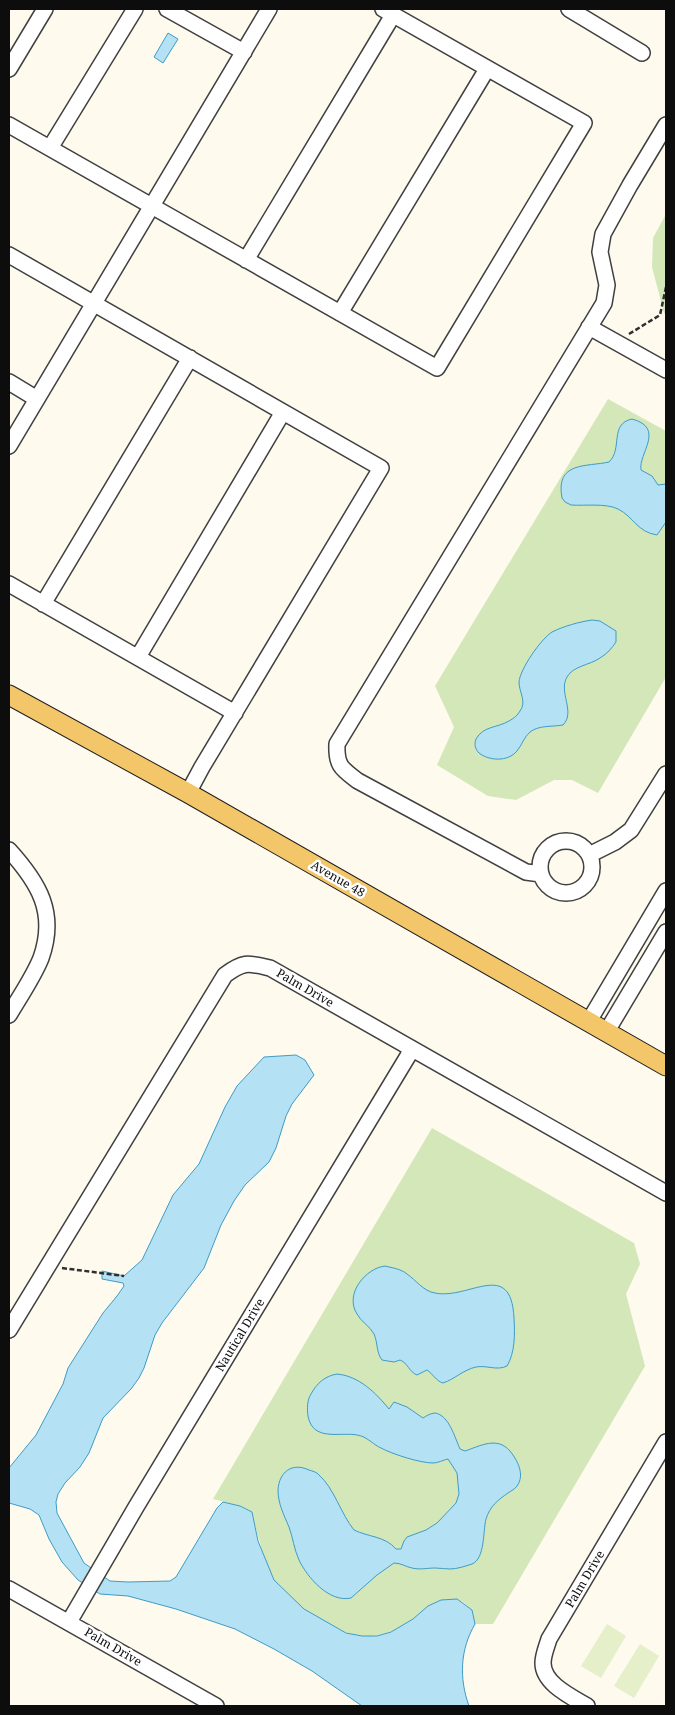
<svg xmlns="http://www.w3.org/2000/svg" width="675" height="1715" font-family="'Noto Serif',serif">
  <rect width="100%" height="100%" fill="#fefaed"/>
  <path fill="#d4e7b9" d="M666,214V314L664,313L652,267L653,238Z
    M608,399L666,431V677L598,793L572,780H554L516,800L488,796L437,765L454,727L435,686Z
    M432,1128L634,1243L640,1264L626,1294L645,1366L493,1624H475C471,1606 464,1597 444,1600C431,1601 423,1613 412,1620C405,1625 397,1630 389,1632C381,1635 371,1637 363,1636C336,1635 290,1602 274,1580C271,1577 270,1571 268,1567C261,1548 256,1531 252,1512L240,1506L213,1499Z"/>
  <path fill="#e5efca" d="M607,1624L626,1636L601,1678L581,1666Z
    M640,1644L659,1656L634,1698L614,1686Z"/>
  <path fill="#b4e1f3" stroke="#3e9cc7" d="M168,33L178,39L163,63L154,57Z
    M632,419C666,428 638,454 641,470L652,476L658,485L666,484V522L657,535C637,532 634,517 618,509C606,503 585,506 571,505L565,502L562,498C555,461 587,467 609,462C623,449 609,424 632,419Z
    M592,620L600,621L616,631V642C612,648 607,654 600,658C590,665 573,666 567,677C558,692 576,712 563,725C552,727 539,725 530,732C524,737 522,745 517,751C508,762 489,761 479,753C475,749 474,744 476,739C483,726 497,728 509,721C513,719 518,715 520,711C527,702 519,692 519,682C520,669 541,639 552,632C564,626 579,622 592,620Z
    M296,1055L305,1060L314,1075L292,1104L286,1116L276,1148L269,1162L245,1185L234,1201L221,1225L204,1268L162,1323L155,1335L144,1368L139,1378L131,1389L103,1418L89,1453L80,1467L65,1483L58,1494L56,1502L57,1513L84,1563L110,1581L128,1582L170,1581L176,1577L217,1508L223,1502L240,1506L252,1512L258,1541L274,1580L304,1609L346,1633L362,1636H377L391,1632L413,1619L428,1606L441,1600L457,1599L472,1610L475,1624C460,1650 459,1678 469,1706H362L312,1671L274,1649L235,1629L176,1609L128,1596L100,1594L78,1580L62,1562L49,1539L39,1515L30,1509L9,1503V1468L36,1435L63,1384L68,1368L103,1313L117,1296L124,1286L123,1283L102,1279V1271L124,1276L142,1260L173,1195L199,1164L225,1107L237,1086L264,1057Z
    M385,1266C393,1268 401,1269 407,1274C416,1280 423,1291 435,1293C469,1300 511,1258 514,1318C515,1334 515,1353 507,1366C497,1371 487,1365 476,1367C463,1370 455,1379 443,1383C436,1381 433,1374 427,1370L417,1375C409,1372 408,1363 400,1360L394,1362L382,1360C376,1352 378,1343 374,1334C370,1326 361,1322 357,1314C344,1294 366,1268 385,1266Z
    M337,1374C359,1376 376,1393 389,1409L394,1402L407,1407L423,1418C426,1416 431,1413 435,1413C449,1415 455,1438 460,1449L465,1451C480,1446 497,1436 510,1451C518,1461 525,1475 517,1486C515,1489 511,1491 508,1493C498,1500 490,1506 486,1519C483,1531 485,1559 472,1564C466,1566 457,1569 450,1569C445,1569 440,1568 435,1568C427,1568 420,1570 412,1568C406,1567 401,1563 394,1563L377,1575L351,1598C329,1603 307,1577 299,1560C294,1549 293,1538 289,1527C284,1515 278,1504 278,1490C279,1472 292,1462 309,1470C312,1471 317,1472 319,1475C334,1488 341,1514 354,1530C368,1537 385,1536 396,1549H401L404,1541L407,1537L426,1530L437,1523L456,1503L459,1494L457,1473L448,1459C443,1460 438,1463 433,1463C420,1463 392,1454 381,1448C374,1445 368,1438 361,1436C344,1430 313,1444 308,1416C307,1409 307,1400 311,1394C317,1383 325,1376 337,1374Z"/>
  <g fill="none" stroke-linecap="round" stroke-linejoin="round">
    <defs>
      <path id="minor" d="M167,9L244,52
        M569,9L642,53
        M9,69L45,9
        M9,125L437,368L584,123L383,9
        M50,148L135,9
        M9,255L381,468L202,767L188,793
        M246,260L393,15
        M340,313L487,69
        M589,327L666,370
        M9,382L37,399
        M9,446L269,9
        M9,584L235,713
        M43,604L190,358
        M138,657L283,412
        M540 867a26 26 0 1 1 52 0a26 26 0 1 1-52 0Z
        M9,850C39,883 57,913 41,958C34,976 19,998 9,1015
        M589,855L615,842L631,830L666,774
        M541,874L526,872L358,781C342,769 336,766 337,744L604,303L607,285L600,252L603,234L630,185L666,125
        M589,1021L666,891
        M607,1031L666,932
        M9,1330L225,975C244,961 248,963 270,968L666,1193
        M9,1589L216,1706
        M69,1622L136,1507L408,1056L411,1048
        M587,1706C572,1697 543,1684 543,1663C543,1655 547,1646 549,1639L666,1442"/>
      <path id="major" d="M9,695L188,793L666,1066"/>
    </defs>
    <use href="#minor" stroke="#404040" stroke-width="18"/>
    <use href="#major" stroke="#1e1e1e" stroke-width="21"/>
    <path stroke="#2f2f2f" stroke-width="2.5" stroke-dasharray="5 2.5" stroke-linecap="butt" d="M629,334L660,315L666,287
      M62,1268L124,1276"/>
    <use href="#minor" stroke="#fff" stroke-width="15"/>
    <use href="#major" stroke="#f3c669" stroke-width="19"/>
  </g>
  <g text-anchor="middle" stroke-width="5" stroke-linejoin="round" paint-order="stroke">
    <g font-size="12" fill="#0d0d0d" stroke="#fff">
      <text transform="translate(338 879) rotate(30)" y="4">Avenue 48</text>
      <text transform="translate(305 988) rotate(30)" y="4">Palm Drive</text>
      <text transform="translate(240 1335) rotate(-59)" y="4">Nautical Drive</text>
      <text transform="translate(585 1579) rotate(-59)" y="4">Palm Drive</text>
      <text transform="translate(113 1647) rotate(30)" y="4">Palm Drive</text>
    </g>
  </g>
  <rect width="675" height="1715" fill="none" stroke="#0d0d0d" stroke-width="20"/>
</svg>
